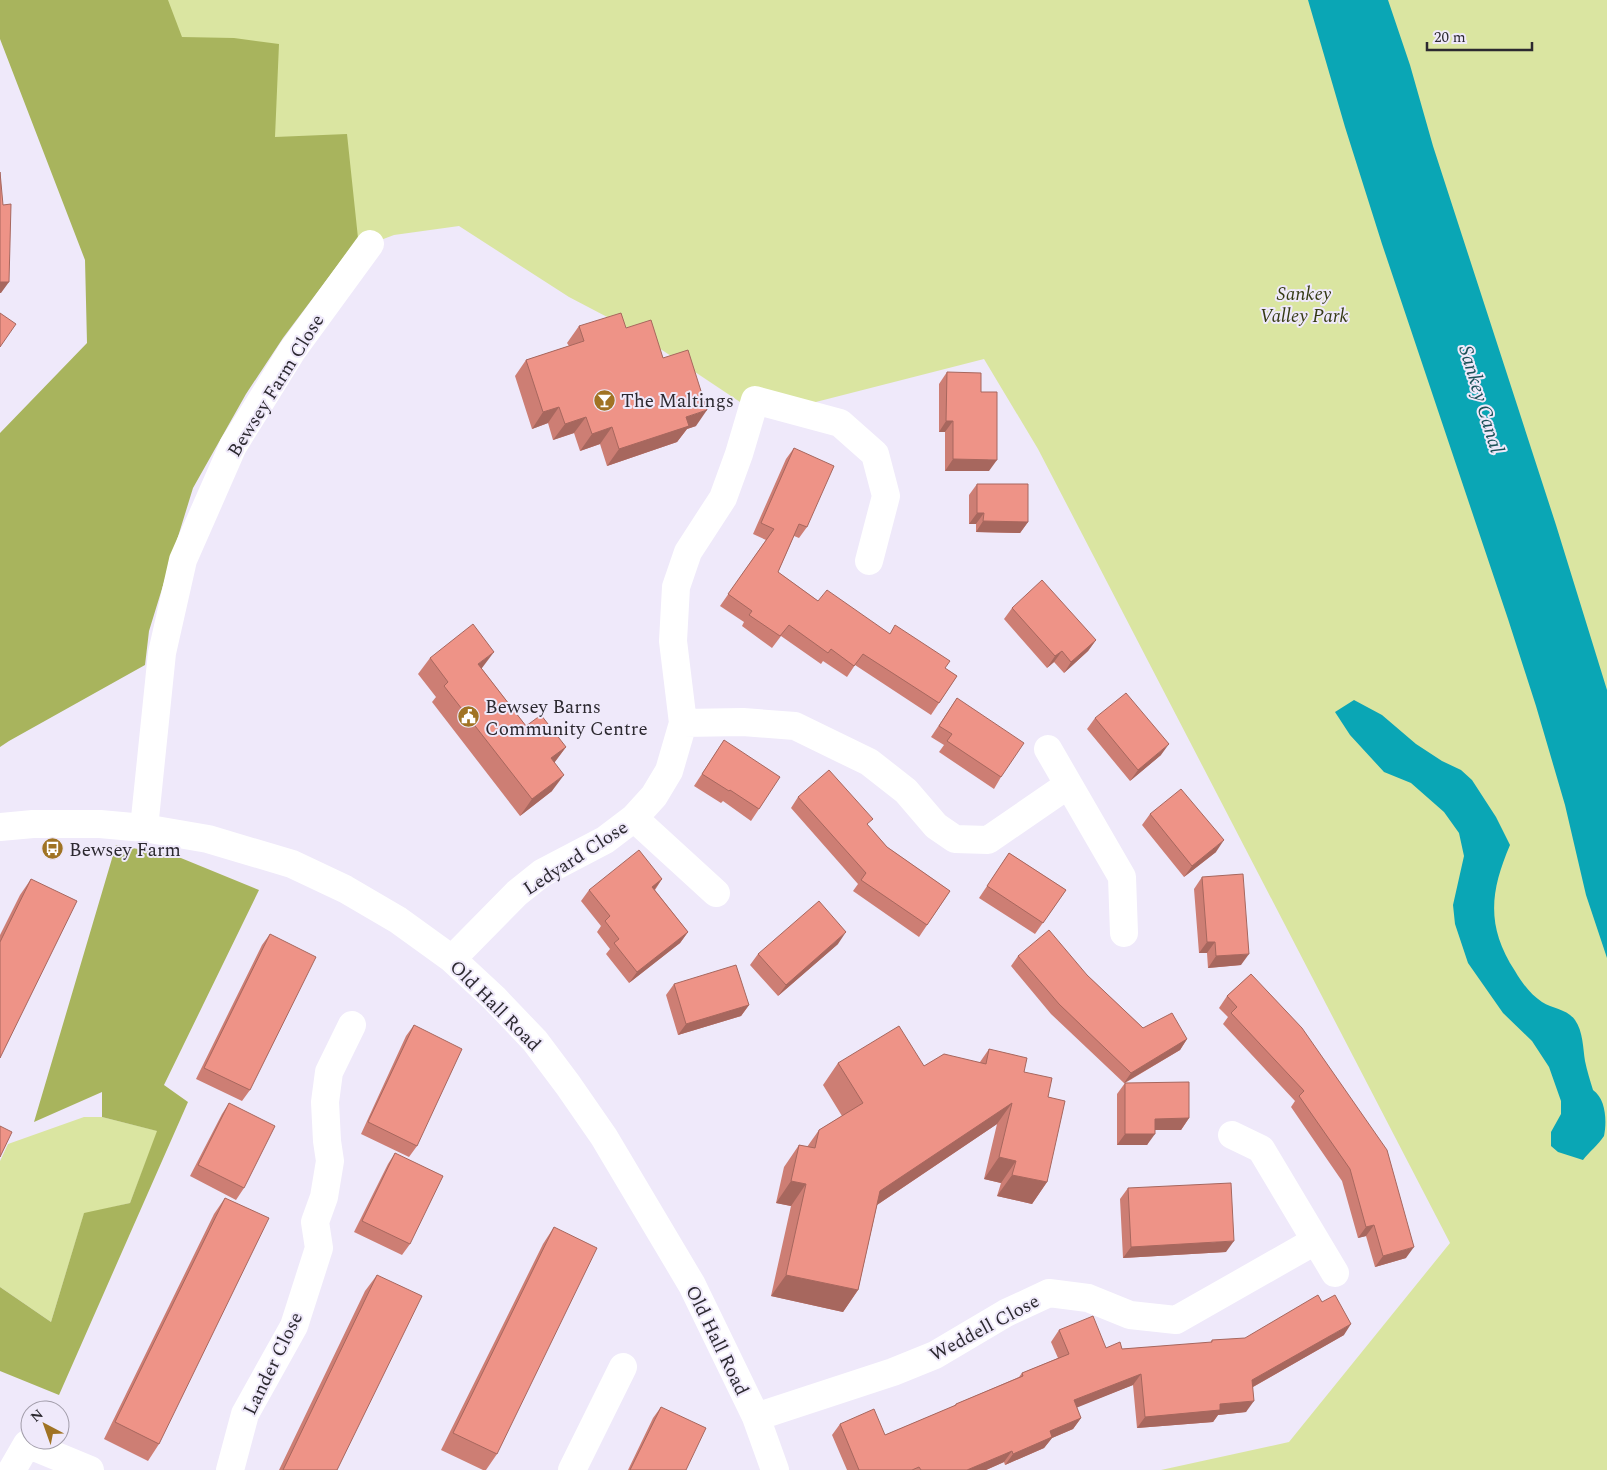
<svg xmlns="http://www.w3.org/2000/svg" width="1607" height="1470" font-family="Spectral,serif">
  <rect width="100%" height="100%" fill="#efe9fa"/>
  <path fill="#dae5a1" d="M0,0H1607V1470H1161L1289,1442L1450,1243L1038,449L984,359L761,416L632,330L569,297L459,226L394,235L370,244L358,238Z
    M84,1117H102L158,1131L130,1203L84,1214L51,1322L0,1287V1161L8,1144Z"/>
  <path fill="#a8b45d" d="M0,0H168L182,37L234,38L279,44L275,137L347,134L358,238L283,338L246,394L193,488L149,631L145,665L9,741L0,747V433L87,343L85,260L0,39Z
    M116,845L176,856L259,890L164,1085L188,1102L59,1395L0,1371V1287L51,1322L84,1213L130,1203L157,1131L102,1117V1092L34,1122Z"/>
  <path fill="#0aa6b5" d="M1308,0H1388L1410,65L1433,146L1556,525L1607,690V958L1586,895L1565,805L1536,706L1508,619L1382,244L1345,127Z
    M1354,700L1382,715L1416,744L1442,761L1461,770L1472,780L1496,817L1510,845C1490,892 1486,926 1515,971C1522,983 1531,995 1542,1002C1553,1009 1567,1009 1575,1020C1583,1031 1583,1048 1585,1061C1587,1071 1590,1080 1593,1090C1606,1099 1607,1121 1604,1136C1598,1145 1589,1152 1583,1160L1558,1152L1551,1146V1132L1561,1114V1101L1549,1067L1532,1041L1503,1013L1468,963L1455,924L1453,905L1464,856L1459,833L1444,812L1411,783L1384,772L1350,735L1335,712Z"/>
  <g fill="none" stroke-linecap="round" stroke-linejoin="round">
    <path stroke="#fff" stroke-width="28" d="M683,723L743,722L795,726L869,762L906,791L936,826L955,839L988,840L1068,785
      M1048,749L1122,877L1124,933
      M634,818L716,893
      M0,827L33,824H100L144,828L208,839L292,864L345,889L398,920L452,959L494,998L535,1041L568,1085L604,1137L692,1285L756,1417L775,1470
      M144,828L162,653L183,560L233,446L292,351L370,244
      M452,959L517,893L542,873L605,840L634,818L654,796L669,771L683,723L673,641L676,587L688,552L723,498L739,454L755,400L840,423L875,454L886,496L869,561
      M1232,1135L1261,1149L1335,1273
      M756,1417L893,1372L935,1355L1006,1313L1049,1293L1088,1298L1130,1315L1176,1320L1315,1241
      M12,1470L27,1444L90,1470
      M230,1470L245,1414L294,1326L319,1248L315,1222L324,1197L330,1161L327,1141L325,1102L329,1072L352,1025
      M572,1470L623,1367"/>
  </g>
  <path fill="#cd7e74" d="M579,326L626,328L696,426L687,429L677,442L607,466L600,444L580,451L574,433L553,440L548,423L532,429L515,376L526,360L569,346L567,343Z
    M947,372L981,392L989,471H945V432H939V384Z
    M794,448L807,527L799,538L794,536L778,572L818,601L889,634L957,676L931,715L855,665L847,677L823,661L821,664L781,636L772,648L742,626L744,622L720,606L766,540L753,534L786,459Z
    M977,484L1028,522L1020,533L976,532V524H969V495Z
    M1012,608L1096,640L1088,651L1064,673L1054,662L1047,668L1004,619Z
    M430,658L482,669L526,726L566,747L554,763L552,791L520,816L432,702L436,697L418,674Z
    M957,698L1001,777L994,789L939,752L944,745L931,737Z
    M1095,718L1161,755L1130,781L1087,729Z
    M724,740L759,809L751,821L723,801L721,803L694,786Z
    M798,797L868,826L887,847L950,891L919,937L853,891L858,884L791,808Z
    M1150,814L1216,852L1184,877L1142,825Z
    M1009,853L1066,890L1035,934L979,898Z
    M1202,877L1241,965L1208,968L1207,953H1199L1194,889Z
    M31,879L0,1058V935L20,895Z
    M662,879L655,890L688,932L680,943L629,983L606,954L610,949L597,932L601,926L581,901L589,890Z
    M270,934L250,1090L242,1101L196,1079L262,945Z
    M838,944L778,996L750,965L758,954Z
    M1018,956L1087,975L1143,1028L1187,1039L1180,1050L1125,1083L1189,1118L1181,1130H1155L1147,1145H1117V1094L1125,1083H1124L1051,1014L1011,966Z
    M1251,974L1406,1258L1375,1267L1366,1236L1358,1238L1342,1181L1291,1107L1295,1101L1223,1024L1228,1017L1219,1008L1227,996Z
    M674,984L749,1005L741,1016L678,1035L666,995Z
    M414,1025L417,1146L409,1157L361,1134L406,1036Z
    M989,1049L1024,1072L1048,1097L1047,1182L1032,1204L997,1196L1001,1183L984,1179L997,1124L877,1205L858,1290L843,1312L771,1296L791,1206L776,1203L784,1167L799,1145L807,1147L819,1130L842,1116L823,1085L838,1063L924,1066L980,1062Z
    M229,1103L244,1188L236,1200L190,1176L222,1114Z
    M395,1153L410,1244L402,1255L354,1232L388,1164Z
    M1128,1188L1226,1252L1123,1258L1120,1199Z
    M225,1198L159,1444L148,1461L104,1439L214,1214Z
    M554,1227L497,1454L486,1470H483L441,1450L543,1244Z
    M377,1275L337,1470H279L365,1291Z
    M1059,1330L1106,1348L1122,1349L1210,1343L1212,1340L1344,1335L1253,1387L1246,1412L1218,1415L1213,1422L1137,1428L1133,1385L1076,1407L1081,1418L1073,1429L1052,1438L1044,1448L1005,1465L1004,1462L986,1470H847L832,1435L840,1424L885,1435L954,1406L956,1404L1019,1377L1022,1373L1058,1358L1051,1342Z
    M661,1407L686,1470H628L653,1418Z"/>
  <path fill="#a7675e" d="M0,282H9L1,293H0Z
    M559,407L548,423L532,429L543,412Z
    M707,410L696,426L687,429L677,442L607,466L619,449L686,417Z
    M586,417L574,433L553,440L565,424Z
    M946,421H953L945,432H939Z
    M612,427L600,444L580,451L592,434Z
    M953,459L997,460L989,471H945Z
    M977,513H984L976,524H969Z
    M983,521L1028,522L1020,533L976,532Z
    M1096,640L1088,651L1064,673L1071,662Z
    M1062,651L1054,662L1047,668L1055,656Z
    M494,652L482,668L467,680L478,664Z
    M1169,744L1161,755L1130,781L1138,770Z
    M566,747L554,763L551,758Z
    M564,775L552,791L520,816L532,799Z
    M1224,840L1216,852L1184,877L1192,866Z
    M662,879L654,890L652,887Z
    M688,932L680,943L629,983L637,972Z
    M846,932L838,944L778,996L786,985Z
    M1207,942H1215L1207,953H1199Z
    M1249,954L1241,965L1208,968L1216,956Z
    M749,1005L741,1016L678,1035L686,1024Z
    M1187,1039L1180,1050L1124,1083L1131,1073Z
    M1012,1103L997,1124L865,1213L880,1191Z
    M1189,1118L1181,1130H1147L1155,1119Z
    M1125,1134H1155L1147,1145H1117Z
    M999,1157L1016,1161L1001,1183L984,1179Z
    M1012,1175L1047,1182L1032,1204L997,1196Z
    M791,1181L806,1184L791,1206L776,1203Z
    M1374,1225L1366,1236L1358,1238L1366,1227Z
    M1234,1241L1226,1252L1123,1258L1131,1247Z
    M1414,1247L1406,1258L1375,1267L1383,1256Z
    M786,1275L858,1290L843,1312L771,1296Z
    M1351,1324L1344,1335L1244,1392L1252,1380Z
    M1141,1374L1133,1385L1066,1412L1074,1400Z
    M1254,1401L1246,1412L1218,1415L1213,1422L1137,1428L1145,1417L1220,1404Z
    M1081,1418L1073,1429L1052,1438L1044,1448L1005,1465L1013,1454L1050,1431Z
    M1012,1451L1004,1462L986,1470H967Z"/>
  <path fill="#ee9387" stroke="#a7675e" d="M0,172L3,205L11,204L9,282H0Z
    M0,313L16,324L0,347Z
    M621,313L626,328L651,320L663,358L688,350L707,410L686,417L689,426L619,449L612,427L592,434L586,417L565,424L559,407L543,412L526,360L584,341L579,326Z
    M947,372L981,373V392H997V460L953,459V421H946Z
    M794,448L834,466L807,527L799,524L778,572L818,601L827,590L890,634L895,625L950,661L945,668L957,676L939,703L863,654L854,666L831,649L828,653L789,625L780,636L749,615L752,611L728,594L774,529L761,523Z
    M977,484H1028V522L983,521L984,513H977Z
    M1042,580L1096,640L1071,662L1062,651L1055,656L1012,608Z
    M473,624L494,652L478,664L526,726L541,715L566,747L551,758L564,775L532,799L444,686L448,682L430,658Z
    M1126,693L1169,744L1138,770L1095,718Z
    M957,698L1024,743L1001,777L947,741L952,734L939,726Z
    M724,740L780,777L759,809L730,790L729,791L702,774Z
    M829,770L873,819L867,824L887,847L950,891L927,925L861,880L866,873L798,797Z
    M1181,789L1224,840L1192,866L1150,814Z
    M639,850L662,879L652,887L688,932L637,972L614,943L619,939L605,921L610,916L589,890Z
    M1009,853L1066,890L1043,923L987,886Z
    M1243,874L1249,954L1216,956L1215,942H1207L1202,877Z
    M31,879L77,901L0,1058V942Z
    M819,901L846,932L786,985L758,954Z
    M1049,930L1087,975L1143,1028L1172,1013L1187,1039L1131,1073L1059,1004L1018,956Z
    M270,934L316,957L250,1090L204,1068Z
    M736,965L749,1005L686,1024L674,984Z
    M1251,974L1302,1028L1387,1150L1414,1247L1383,1256L1374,1225L1366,1227L1350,1169L1299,1096L1304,1091L1231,1013L1237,1007L1227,996Z
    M414,1025L462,1049L417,1146L368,1122Z
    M899,1026L924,1066L944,1054L986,1064L989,1049L1027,1058L1024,1072L1052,1078L1048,1097L1065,1101L1047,1182L1012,1175L1016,1161L999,1157L1012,1103L880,1191L858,1290L786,1275L806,1184L791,1181L799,1145L815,1148L819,1130L863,1103L838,1063Z
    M1189,1082V1118L1155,1119V1134H1125V1083Z
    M229,1103L275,1126L244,1188L198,1165Z
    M0,1126L12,1132L0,1157Z
    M395,1153L443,1176L410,1244L362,1221Z
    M1231,1183L1234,1241L1131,1247L1128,1188Z
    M225,1198L269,1218L159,1444L115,1422Z
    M554,1227L597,1248L497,1454L453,1433Z
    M377,1275L422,1296L337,1470H283Z
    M1318,1295L1322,1302L1335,1295L1351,1324L1252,1380L1254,1401L1220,1404V1410L1145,1417L1141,1374L1074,1400L1081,1418L1050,1431L1052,1437L1013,1454L1012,1451L967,1470H921L919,1467L912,1470H859L840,1424L874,1409L885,1435L956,1405V1404L1023,1376L1022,1373L1069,1354L1059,1330L1093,1316L1106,1348L1120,1342L1122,1349L1212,1342V1340L1245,1338Z
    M661,1407L706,1428L686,1470H630Z"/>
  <defs>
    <symbol id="bar-disc" viewBox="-11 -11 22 22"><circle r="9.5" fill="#a07324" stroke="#efe9fa"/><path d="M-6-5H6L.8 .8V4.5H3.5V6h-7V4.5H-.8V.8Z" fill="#fff"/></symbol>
    <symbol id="civic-disc" viewBox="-11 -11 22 22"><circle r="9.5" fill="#a07324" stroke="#efe9fa"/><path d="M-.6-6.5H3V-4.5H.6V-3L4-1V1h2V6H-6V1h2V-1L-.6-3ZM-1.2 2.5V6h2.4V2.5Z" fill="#fff"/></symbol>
    <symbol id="bus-disc" viewBox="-11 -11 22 22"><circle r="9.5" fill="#a07324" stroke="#efe9fa"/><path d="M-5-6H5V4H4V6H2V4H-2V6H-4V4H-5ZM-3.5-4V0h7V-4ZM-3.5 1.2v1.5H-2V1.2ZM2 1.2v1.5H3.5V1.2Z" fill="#fff"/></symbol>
  </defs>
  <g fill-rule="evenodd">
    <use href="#bar-disc" x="592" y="388" width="25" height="25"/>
    <use href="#civic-disc" x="456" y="704" width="25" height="25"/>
    <use href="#bus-disc" x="40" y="836" width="25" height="25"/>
  </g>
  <g text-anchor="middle" stroke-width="4" stroke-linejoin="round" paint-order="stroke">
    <g font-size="19" font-style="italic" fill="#353a14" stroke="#efe9fa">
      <text x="1304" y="300">Sankey<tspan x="1304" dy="22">Valley Park</tspan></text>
    </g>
    <g font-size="19" fill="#2c2930" stroke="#efe9fa">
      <text transform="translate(275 385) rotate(-58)" y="7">Bewsey Farm Close</text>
      <text transform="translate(575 857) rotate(-33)" y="7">Ledyard Close</text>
      <text transform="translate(496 1005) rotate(45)" y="7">Old Hall Road</text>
      <text transform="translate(984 1327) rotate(-28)" y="7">Weddell Close</text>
      <text transform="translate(718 1340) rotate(64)" y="7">Old Hall Road</text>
      <text transform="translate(272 1363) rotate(-64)" y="7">Lander Close</text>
    </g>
    <g font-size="19" fill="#2c2930" stroke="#efe9fa" text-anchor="start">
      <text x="621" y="407">The Maltings</text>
      <text x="485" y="713">Bewsey Barns<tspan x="485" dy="22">Community Centre</tspan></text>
      <text x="69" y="856">Bewsey Farm</text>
    </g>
    <g font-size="20" font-style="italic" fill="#1a5057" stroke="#efe9fa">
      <text transform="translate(1482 399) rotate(73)" y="7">Sankey Canal</text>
    </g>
  </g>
  <g transform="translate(45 1425) rotate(319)"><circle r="24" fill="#efe9fa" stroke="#a19ca9"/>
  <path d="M0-4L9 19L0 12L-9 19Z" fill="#a07324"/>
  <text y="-8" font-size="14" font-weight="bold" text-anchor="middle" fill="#2c2930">N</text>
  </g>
  <path d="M1427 42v8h105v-8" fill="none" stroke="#2c2930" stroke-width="2.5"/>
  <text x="1434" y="42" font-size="15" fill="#2c2930" stroke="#efe9fa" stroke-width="4" paint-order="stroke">20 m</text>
</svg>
